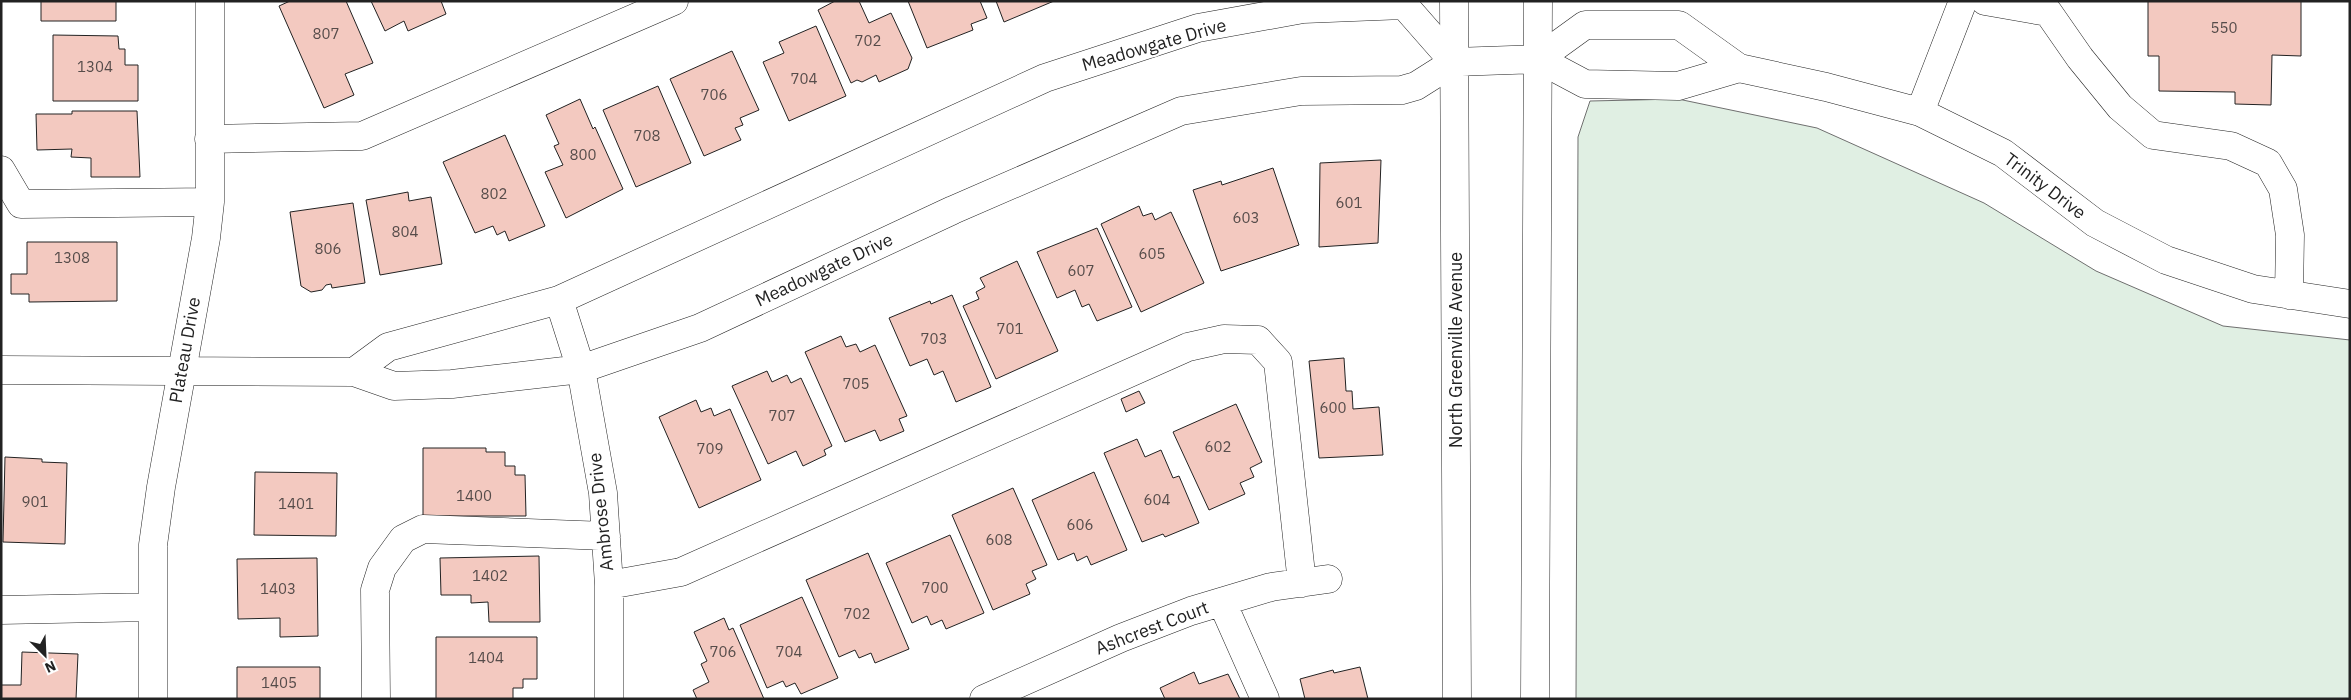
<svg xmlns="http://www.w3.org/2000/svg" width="2351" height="700" font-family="'IBM Plex Sans',sans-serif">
  <rect width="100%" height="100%" fill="#fff"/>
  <path fill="#e0efe3" stroke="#6f6f6f" d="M1678,99L1817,128L1984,203L2096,271L2223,326L2350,340V699H1576L1578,137L1590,101Z"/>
  <path fill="#f3c9c0" stroke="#222" d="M41,1H116V21H41Z
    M290,1H346L373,63L345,74L354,95L324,108L279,6Z
    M371,1H441L446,14L408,31L404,21L385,31Z
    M835,1H859L869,23L891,13L912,58L908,69L879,82L876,75L862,82L857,80L851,83L818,10Z
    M908,1H980L987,18L971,24L973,30L927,48Z
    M996,1H1054L1004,22Z
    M2148,1H2301V56L2272,55L2271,105L2235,104V92L2159,91V56H2148Z
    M816,26L846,96L789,121L763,62L784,53L779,42Z
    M53,35L118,36L119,49H125V65H138V101H53Z
    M732,51L759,110L740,118L743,125L735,128L741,140L704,156L670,79Z
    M658,86L691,163L636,187L603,110Z
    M580,99L593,129L595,127L623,189L566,218L545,172L563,165L554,146L559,144L546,115Z
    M72,111H137L140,177H91V158L71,157L72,149L37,150L36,114H72Z
    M505,135L545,226L509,241L505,231L497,235L493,226L475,233L443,162Z
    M1381,160L1378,243L1319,247L1320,163Z
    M1273,168L1299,245L1221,271L1193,190L1221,181L1222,185Z
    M408,192L409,201L431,197L442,264L380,275L366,200Z
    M353,203L365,283L332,288L331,284L326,285L322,290L311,292L301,286L290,212Z
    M1139,206L1143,216L1152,213L1155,220L1171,212L1204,283L1141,312L1101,224Z
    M1097,228L1132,307L1097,321L1089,304L1082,307L1075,290L1057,298L1037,252Z
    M27,242H117V301L29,302V294H11V274H27Z
    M1017,261L1058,351L996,379L963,306L979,299L976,292L985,287L980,278Z
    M952,295L991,387L956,402L943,371L934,375L927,359L910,366L889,318L930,301L931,304Z
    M841,336L846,347L856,344L860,352L875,345L907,416L899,419L904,431L880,441L875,430L845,442L805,352Z
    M1344,358L1346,391H1352L1353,409L1379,407L1383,455L1319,458L1309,361Z
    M767,371L772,382L787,375L791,383L801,378L832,446L824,450L826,455L803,466L796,451L768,464L732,386Z
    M1139,391L1145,403L1126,412L1121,399Z
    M696,400L701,412L711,408L714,416L730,409L761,480L699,508L659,417Z
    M1236,404L1262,462L1250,468L1254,477L1240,483L1245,494L1209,510L1173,432Z
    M1137,439L1145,457L1161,450L1173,478L1179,476L1199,523L1165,537L1163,534L1142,542L1104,453Z
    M423,448H486V452H505V466H515V475H525L526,516H423Z
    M5,457L42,459V462L67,463L65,544L3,542Z
    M255,472L337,473L336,536L254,535Z
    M1094,472L1127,550L1091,565L1087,556L1077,561L1074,553L1058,560L1032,500Z
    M1013,488L1047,565L1032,571L1036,579L1026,584L1030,594L993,610L952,515Z
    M950,535L984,613L946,629L942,620L931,625L927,616L912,623L886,563Z
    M868,553L909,649L875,663L871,653L859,658L855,650L839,657L806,580Z
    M539,556L540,622H489L488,602L471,603V595H441L440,558Z
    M317,558L318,636L280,637V618L238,619L237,559Z
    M802,597L838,678L801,694L795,683L786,687L783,681L767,688L740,625Z
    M724,618L729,630L733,628L764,699H697L693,690L709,682L701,664L707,661L694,632Z
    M436,637H537V679H523V688H513V699H436Z
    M22,652L78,654L76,699H1V685H21Z
    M237,667H320V699H237Z
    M1360,667L1368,699H1305L1300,679L1333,670L1334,673Z
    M1194,672L1199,684L1228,674L1240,699H1165L1160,688Z"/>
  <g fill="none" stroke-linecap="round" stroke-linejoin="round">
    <defs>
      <path id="minor" d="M1985,1L2048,12L2080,58L2120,107L2153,135L2231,146L2268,163L2283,189L2290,235L2289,295
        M1739,68L1678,86L1585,84L1538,59L1585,25H1679L1739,68L1826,87L1920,112L2003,153L2095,223L2166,260L2253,289L2350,304
        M1920,112L1963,1
        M209,139L362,136L674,1
        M1,170L21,204L210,202
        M559,300L581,369L603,493L609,585V699
        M1,370L354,372L394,386L452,384L581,369L700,328L953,210L1181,111L1301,91L1402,90L1416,86L1454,62L1404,5L1303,9L1198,28L1045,78L559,300L388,347L354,372
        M609,585L681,572L1188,347L1224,339L1258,340L1278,362L1302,583
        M1222,602L1265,699
        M1,610L152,607
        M153,699V545L161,487L206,238L210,202V1
        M376,699L375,590L382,568L403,539L423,529L606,536
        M984,699L1121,638L1191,611L1271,587L1328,579"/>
      <path id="major" d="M1454,1L1457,699
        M1454,62L1538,59
        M1535,699L1538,1"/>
    </defs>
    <use href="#minor" stroke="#222" stroke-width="29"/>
    <use href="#major" stroke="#222" stroke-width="29"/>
    <use href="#minor" stroke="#fff" stroke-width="28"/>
    <use href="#major" stroke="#fff" stroke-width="28"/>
  </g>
  <g text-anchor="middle" stroke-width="4" stroke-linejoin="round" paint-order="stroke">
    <g font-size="15" fill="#564c4a">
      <text x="2224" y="33">550</text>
      <text x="326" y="39">807</text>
      <text x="868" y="46">702</text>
      <text x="95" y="72">1304</text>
      <text x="804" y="84">704</text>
      <text x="714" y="100">706</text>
      <text x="647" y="141">708</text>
      <text x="583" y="160">800</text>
      <text x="494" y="199">802</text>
      <text x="1349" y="208">601</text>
      <text x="1246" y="223">603</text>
      <text x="405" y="237">804</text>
      <text x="328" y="254">806</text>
      <text x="1152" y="259">605</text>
      <text x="72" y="263">1308</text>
      <text x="1081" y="276">607</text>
      <text x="1010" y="334">701</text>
      <text x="934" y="344">703</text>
      <text x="856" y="389">705</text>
      <text x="1333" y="413">600</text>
      <text x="782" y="421">707</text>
      <text x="1218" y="452">602</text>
      <text x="710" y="454">709</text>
      <text x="474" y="501">1400</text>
      <text x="1157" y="505">604</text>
      <text x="35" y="507">901</text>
      <text x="296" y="509">1401</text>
      <text x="1080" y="530">606</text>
      <text x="999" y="545">608</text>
      <text x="490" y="581">1402</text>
      <text x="935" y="593">700</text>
      <text x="278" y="594">1403</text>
      <text x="857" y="619">702</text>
      <text x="723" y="657">706</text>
      <text x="789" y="657">704</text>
      <text x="486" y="663">1404</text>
      <text x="279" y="688">1405</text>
    </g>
    <g font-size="18" fill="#222" stroke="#fff">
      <text transform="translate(1154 45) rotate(-16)" y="6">Meadowgate Drive</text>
      <text transform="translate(2045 186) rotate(37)" y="6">Trinity Drive</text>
      <text transform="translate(824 270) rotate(-25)" y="6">Meadowgate Drive</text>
      <text transform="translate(185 350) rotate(-80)" y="6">Plateau Drive</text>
      <text transform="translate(1456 350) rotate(-90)" y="6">North Greenville Avenue</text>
      <text transform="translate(601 512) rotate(-96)" y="6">Ambrose Drive</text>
      <text transform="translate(1152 628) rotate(-21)" y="6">Ashcrest Court</text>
    </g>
  </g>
  <rect width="2351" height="700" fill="none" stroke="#222222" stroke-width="5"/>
  <g transform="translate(45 655) rotate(156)" stroke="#ffffff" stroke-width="4" paint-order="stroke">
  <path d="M0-4L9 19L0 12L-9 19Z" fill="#222222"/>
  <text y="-8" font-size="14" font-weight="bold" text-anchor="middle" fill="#222222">N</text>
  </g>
</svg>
